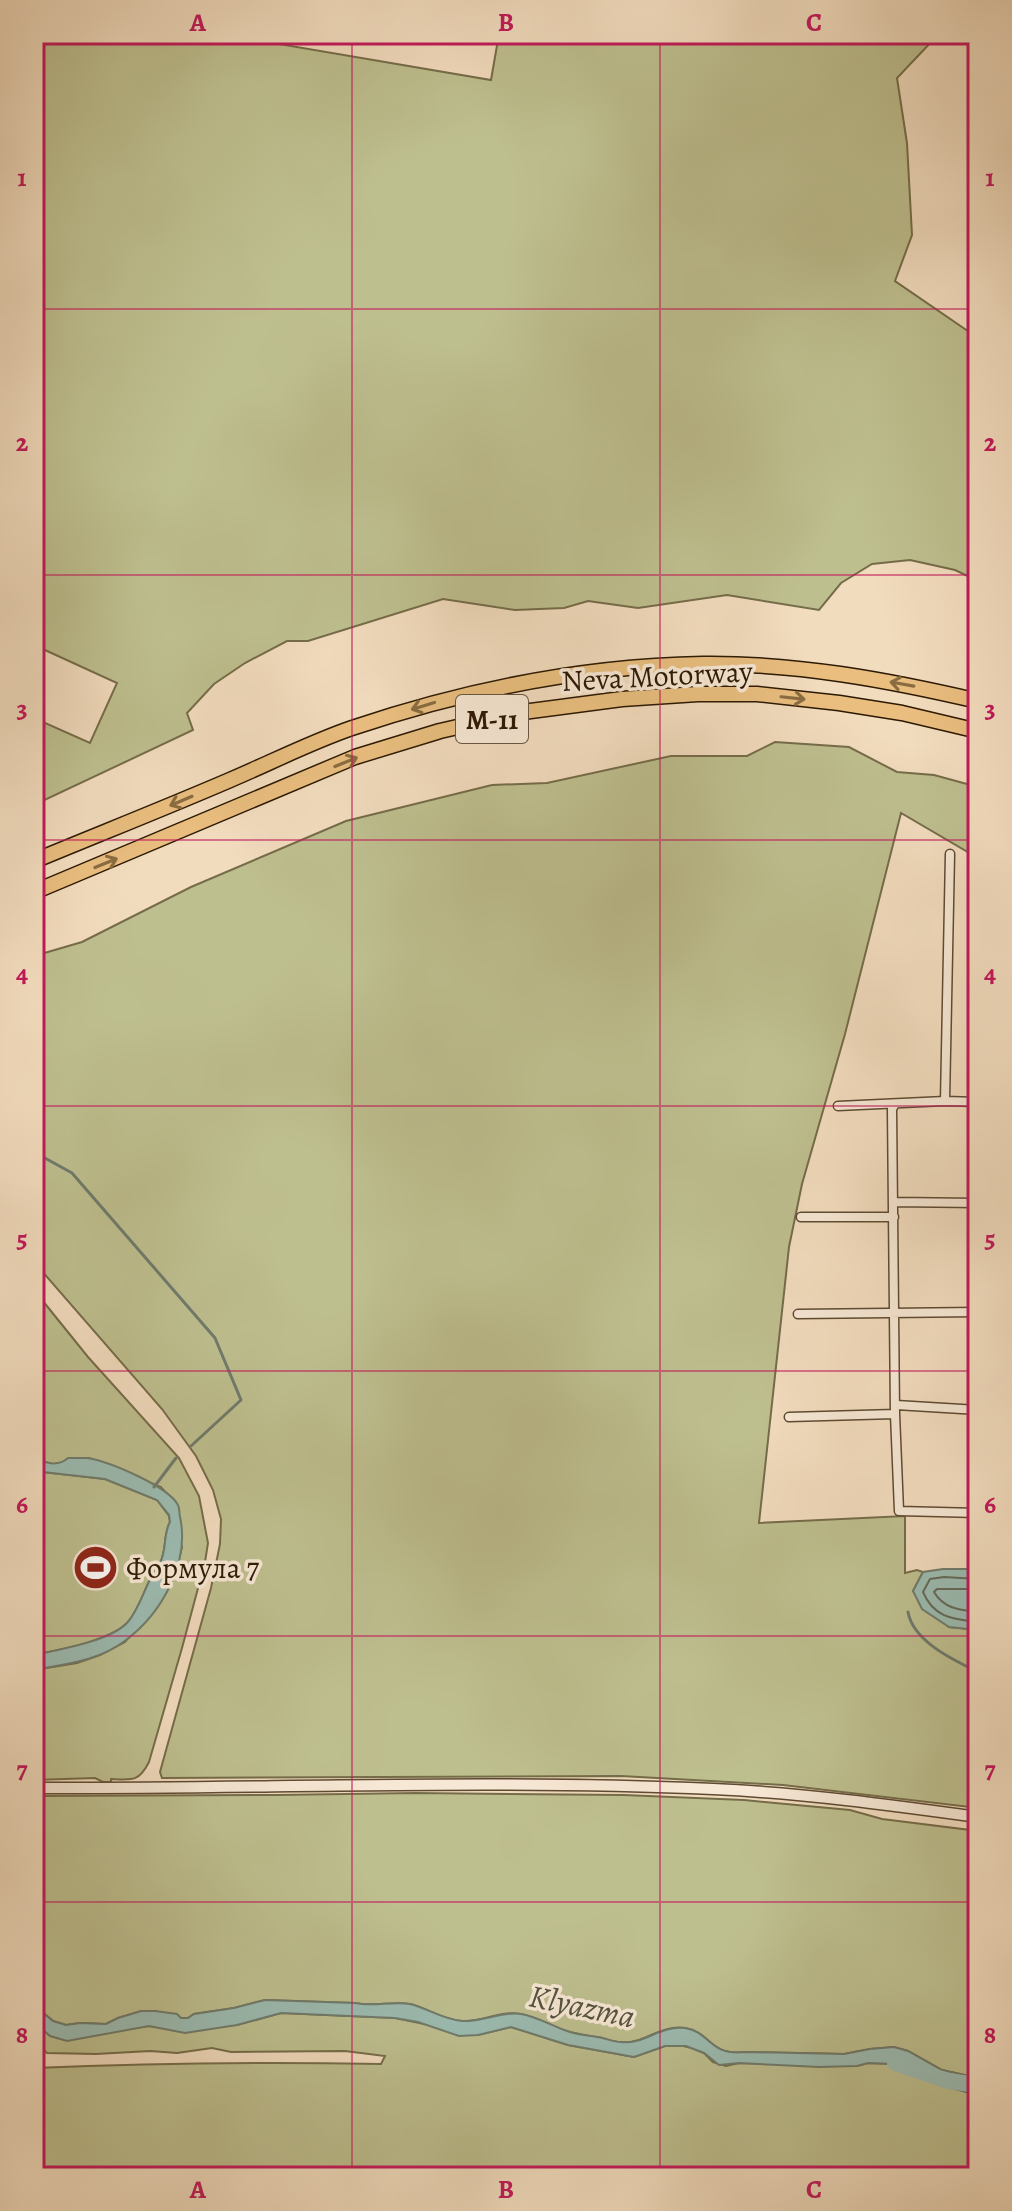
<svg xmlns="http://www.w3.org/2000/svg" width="1012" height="2211" font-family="Alegreya,serif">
  <rect width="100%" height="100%" fill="#f2dcbe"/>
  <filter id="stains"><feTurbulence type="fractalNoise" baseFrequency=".0025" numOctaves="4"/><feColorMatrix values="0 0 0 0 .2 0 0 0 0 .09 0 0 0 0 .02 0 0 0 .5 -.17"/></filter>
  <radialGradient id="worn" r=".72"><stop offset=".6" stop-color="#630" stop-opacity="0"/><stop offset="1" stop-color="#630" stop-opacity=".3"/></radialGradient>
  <path fill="#bebf8f" stroke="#756c49" stroke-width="2" d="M34,34H274L273,43L491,80L499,34H935L934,39L897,78L907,143L912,235L895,281L978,338V581L955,570L910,560L872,564L841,583L819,610L727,595L638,608L588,601L564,608L515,610L443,599L308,641H287L245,663L214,684L187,713L193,730L34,805V718L90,743L117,683L34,645Z
    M775,742L849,747L897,772L934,775L978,787V858L901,813L845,1034L802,1184L789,1247L759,1523L905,1516V1573L917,1570L923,1572L913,1591L949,1627L978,1630V1808L783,1785L621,1776L162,1778L160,1772L211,1588L220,1544L221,1519L213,1490L196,1456L162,1409L34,1262V956L82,942L191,887L346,821L492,785L547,783L671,756H747Z
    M34,1290L88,1357L179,1458L199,1496L208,1543L205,1562L182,1648L149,1762C139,1782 132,1780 111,1779V1782H103L95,1778L34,1780V1670L77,1663L100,1655L125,1642L166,1593L177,1568L182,1547L167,1494L161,1487L89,1458L62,1464H52L34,1459Z
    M34,1471L105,1479L157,1500L169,1516L170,1522C163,1534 167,1550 160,1563C158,1567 155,1570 153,1574C144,1589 139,1610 127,1623C109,1641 59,1650 34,1655Z
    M415,1793L624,1795L744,1800L850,1810L882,1819L978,1831V2073L969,2076L942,2070L908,2051L894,2047L870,2049L844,2054L744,2052C709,2056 711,2032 685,2028C660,2024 643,2045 621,2042C613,2042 605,2038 597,2037C585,2035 573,2034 561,2029C548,2024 535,2017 521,2014C501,2010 482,2022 462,2021C443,2020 427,2008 410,2004C392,2001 373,2007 355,2003L265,2000L234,2008L194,2014L188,2018L181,2019L155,2011H142L118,2018L106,2024L80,2023L66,2025L53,2021L34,2005V1796L276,1795Z
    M281,2013L395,2018L478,2035L511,2027L568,2045L634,2057L665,2046L679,2045L692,2048L704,2053L713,2062L726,2066L739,2063L857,2066L868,2063L894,2064L918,2070L935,2081L972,2094L978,2095V2126L974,2153H978V2177H34V2068C150,2063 265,2062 381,2064L385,2056L345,2051L231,2052L212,2048L177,2053L150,2051L96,2054L47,2053L34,2041V2022L41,2029L149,2026L166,2028L237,2025Z"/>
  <path fill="#9bbcb2" stroke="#6f7b6c" stroke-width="2" d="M68,1458C74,1458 81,1458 87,1458C108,1461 168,1486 178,1505C180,1509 179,1513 180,1517C190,1562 162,1613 126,1640C99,1661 66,1664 34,1670V1655C58,1650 110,1641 127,1623C139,1610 144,1589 153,1574C155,1570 158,1567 160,1563C167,1550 163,1534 170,1522L169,1515L157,1500L105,1479L34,1471V1459C47,1463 58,1467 68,1458Z
    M943,1569H972L978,1572V1630L949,1627L922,1609L913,1591L923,1572Z
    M265,2000L355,2003C373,2007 392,2001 410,2004C427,2008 444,2020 462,2021C483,2022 501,2011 521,2014C538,2017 552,2026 567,2031C577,2035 587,2035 597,2037C605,2038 613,2042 621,2042C644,2045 660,2025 685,2028C711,2032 709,2056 744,2052L844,2054L870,2049L894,2047L908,2051L942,2070L969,2076L978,2073V2095L947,2087L918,2070L894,2064L868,2063L857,2066L819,2067L739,2063L719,2065L704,2053L686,2046H665L634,2057L568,2045L511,2027L478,2035L459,2036L418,2022L395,2018L281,2013L237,2025L185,2033L149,2026L67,2041L50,2036L34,2022V2005L53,2021L66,2025L80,2023L106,2024L118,2018L141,2011H155L177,2014L181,2018H188L194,2014L234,2008Z"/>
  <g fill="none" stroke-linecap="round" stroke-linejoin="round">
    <path stroke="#646a5a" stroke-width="2" d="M978,1579L944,1577L930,1579L923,1592C934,1618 953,1619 978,1622
      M978,1589H937L934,1592C944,1609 960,1610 978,1612"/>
    <path stroke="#6f7b6c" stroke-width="3" d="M34,1152L72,1173L215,1338L241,1400L191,1446
      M154,1487L176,1458
      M908,1612C913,1641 953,1660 978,1672"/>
    <path stroke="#9bbcb2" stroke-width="16" d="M895,2063L948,2081L978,2085"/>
    <defs>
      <path id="minor" d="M945,1101L950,854
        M895,1104L892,1109L895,1414L899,1511L978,1513
        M838,1106L945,1101L978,1102
        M893,1202L978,1203
        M801,1217H894
        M798,1314L978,1312
        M896,1405L978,1410
        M789,1417L895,1414"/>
      <path id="tertiary" d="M34,1788C260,1789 487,1779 713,1789C802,1793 890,1805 978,1817"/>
      <path id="motorway" d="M34,861C99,834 165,808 230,780C270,763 311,742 352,728C465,690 584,666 703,664C796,663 888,680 978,701
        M34,892L355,757L440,731L523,712L622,699L698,694H757L839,703L902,713L978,731"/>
    </defs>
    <use href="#minor" stroke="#5e4a32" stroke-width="11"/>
    <use href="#tertiary" stroke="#5e4a32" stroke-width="13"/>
    <use href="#motorway" stroke="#2c1903" stroke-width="17"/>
    <use href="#minor" stroke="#f7e8d5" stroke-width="8"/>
    <use href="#tertiary" stroke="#f7e8d5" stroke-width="10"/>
    <use href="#motorway" stroke="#e9be7f" stroke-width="14"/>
  </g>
  <defs><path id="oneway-shaft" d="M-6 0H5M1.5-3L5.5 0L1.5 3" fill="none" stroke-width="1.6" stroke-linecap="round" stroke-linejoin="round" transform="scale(2)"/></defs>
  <g stroke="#8a6c41">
    <use href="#oneway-shaft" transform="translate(902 684) rotate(-170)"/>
    <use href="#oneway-shaft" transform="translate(793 698) rotate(6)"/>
    <use href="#oneway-shaft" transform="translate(423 706) rotate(163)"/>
    <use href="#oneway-shaft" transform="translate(346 762) rotate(-22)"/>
    <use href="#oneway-shaft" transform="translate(181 801) rotate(157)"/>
    <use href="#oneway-shaft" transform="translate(106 863) rotate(-22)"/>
  </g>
  <path fill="none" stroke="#c2185b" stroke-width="2" stroke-opacity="0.55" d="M352,34V2177M660,34V2177M34,309H978M34,575H978M34,840H978M34,1106H978M34,1371H978M34,1636H978M34,1902H978"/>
  <defs>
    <symbol id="stadium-disc" viewBox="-11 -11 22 22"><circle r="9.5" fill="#8f2418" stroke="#f7e8d5"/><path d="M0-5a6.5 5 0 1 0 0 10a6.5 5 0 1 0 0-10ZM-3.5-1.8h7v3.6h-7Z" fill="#fff"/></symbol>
  </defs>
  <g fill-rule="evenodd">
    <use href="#stadium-disc" x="70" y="1542" width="51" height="51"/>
  </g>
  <g text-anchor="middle" stroke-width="7" stroke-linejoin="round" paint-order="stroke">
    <rect fill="#f7e8d5" stroke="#695742" stroke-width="2" x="456" y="695" width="72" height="48" rx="6"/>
    <g font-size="28" font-weight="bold" fill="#2c1903">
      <text x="492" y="729">М-11</text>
    </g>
    <g font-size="30" fill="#2c1903" stroke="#f7e8d5">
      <text transform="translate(657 676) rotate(-3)" y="10">Neva Motorway</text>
    </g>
    <g font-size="30" fill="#2c1903" stroke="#f7e8d5" text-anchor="start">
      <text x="126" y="1578">Формула 7</text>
    </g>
    <g font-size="32" font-style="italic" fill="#535240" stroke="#f7e8d5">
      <text transform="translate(582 2006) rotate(12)" y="11">Klyazma</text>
    </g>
  </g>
  <rect width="1012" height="2211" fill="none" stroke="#f2dcbe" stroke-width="88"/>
  <rect x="44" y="44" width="924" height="2123" fill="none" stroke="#c2185b" stroke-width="3"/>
  <g font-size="26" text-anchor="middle" font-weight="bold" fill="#c2185b">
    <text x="198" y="31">A</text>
    <text x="506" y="31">B</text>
    <text x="814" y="31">C</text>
    <text x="22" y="186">1</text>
    <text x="990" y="186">1</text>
    <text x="22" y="451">2</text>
    <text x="990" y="451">2</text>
    <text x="22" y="717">3</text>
    <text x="990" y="717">3</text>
    <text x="22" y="982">4</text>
    <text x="990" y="982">4</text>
    <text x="22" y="1247">5</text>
    <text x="990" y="1247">5</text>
    <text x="22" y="1513">6</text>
    <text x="990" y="1513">6</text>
    <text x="22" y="1778">7</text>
    <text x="990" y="1778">7</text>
    <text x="22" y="2043">8</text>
    <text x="990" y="2043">8</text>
    <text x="198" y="2198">A</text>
    <text x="506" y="2198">B</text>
    <text x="814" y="2198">C</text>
  </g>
  <rect width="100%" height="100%" filter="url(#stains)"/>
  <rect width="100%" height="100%" fill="url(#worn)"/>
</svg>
